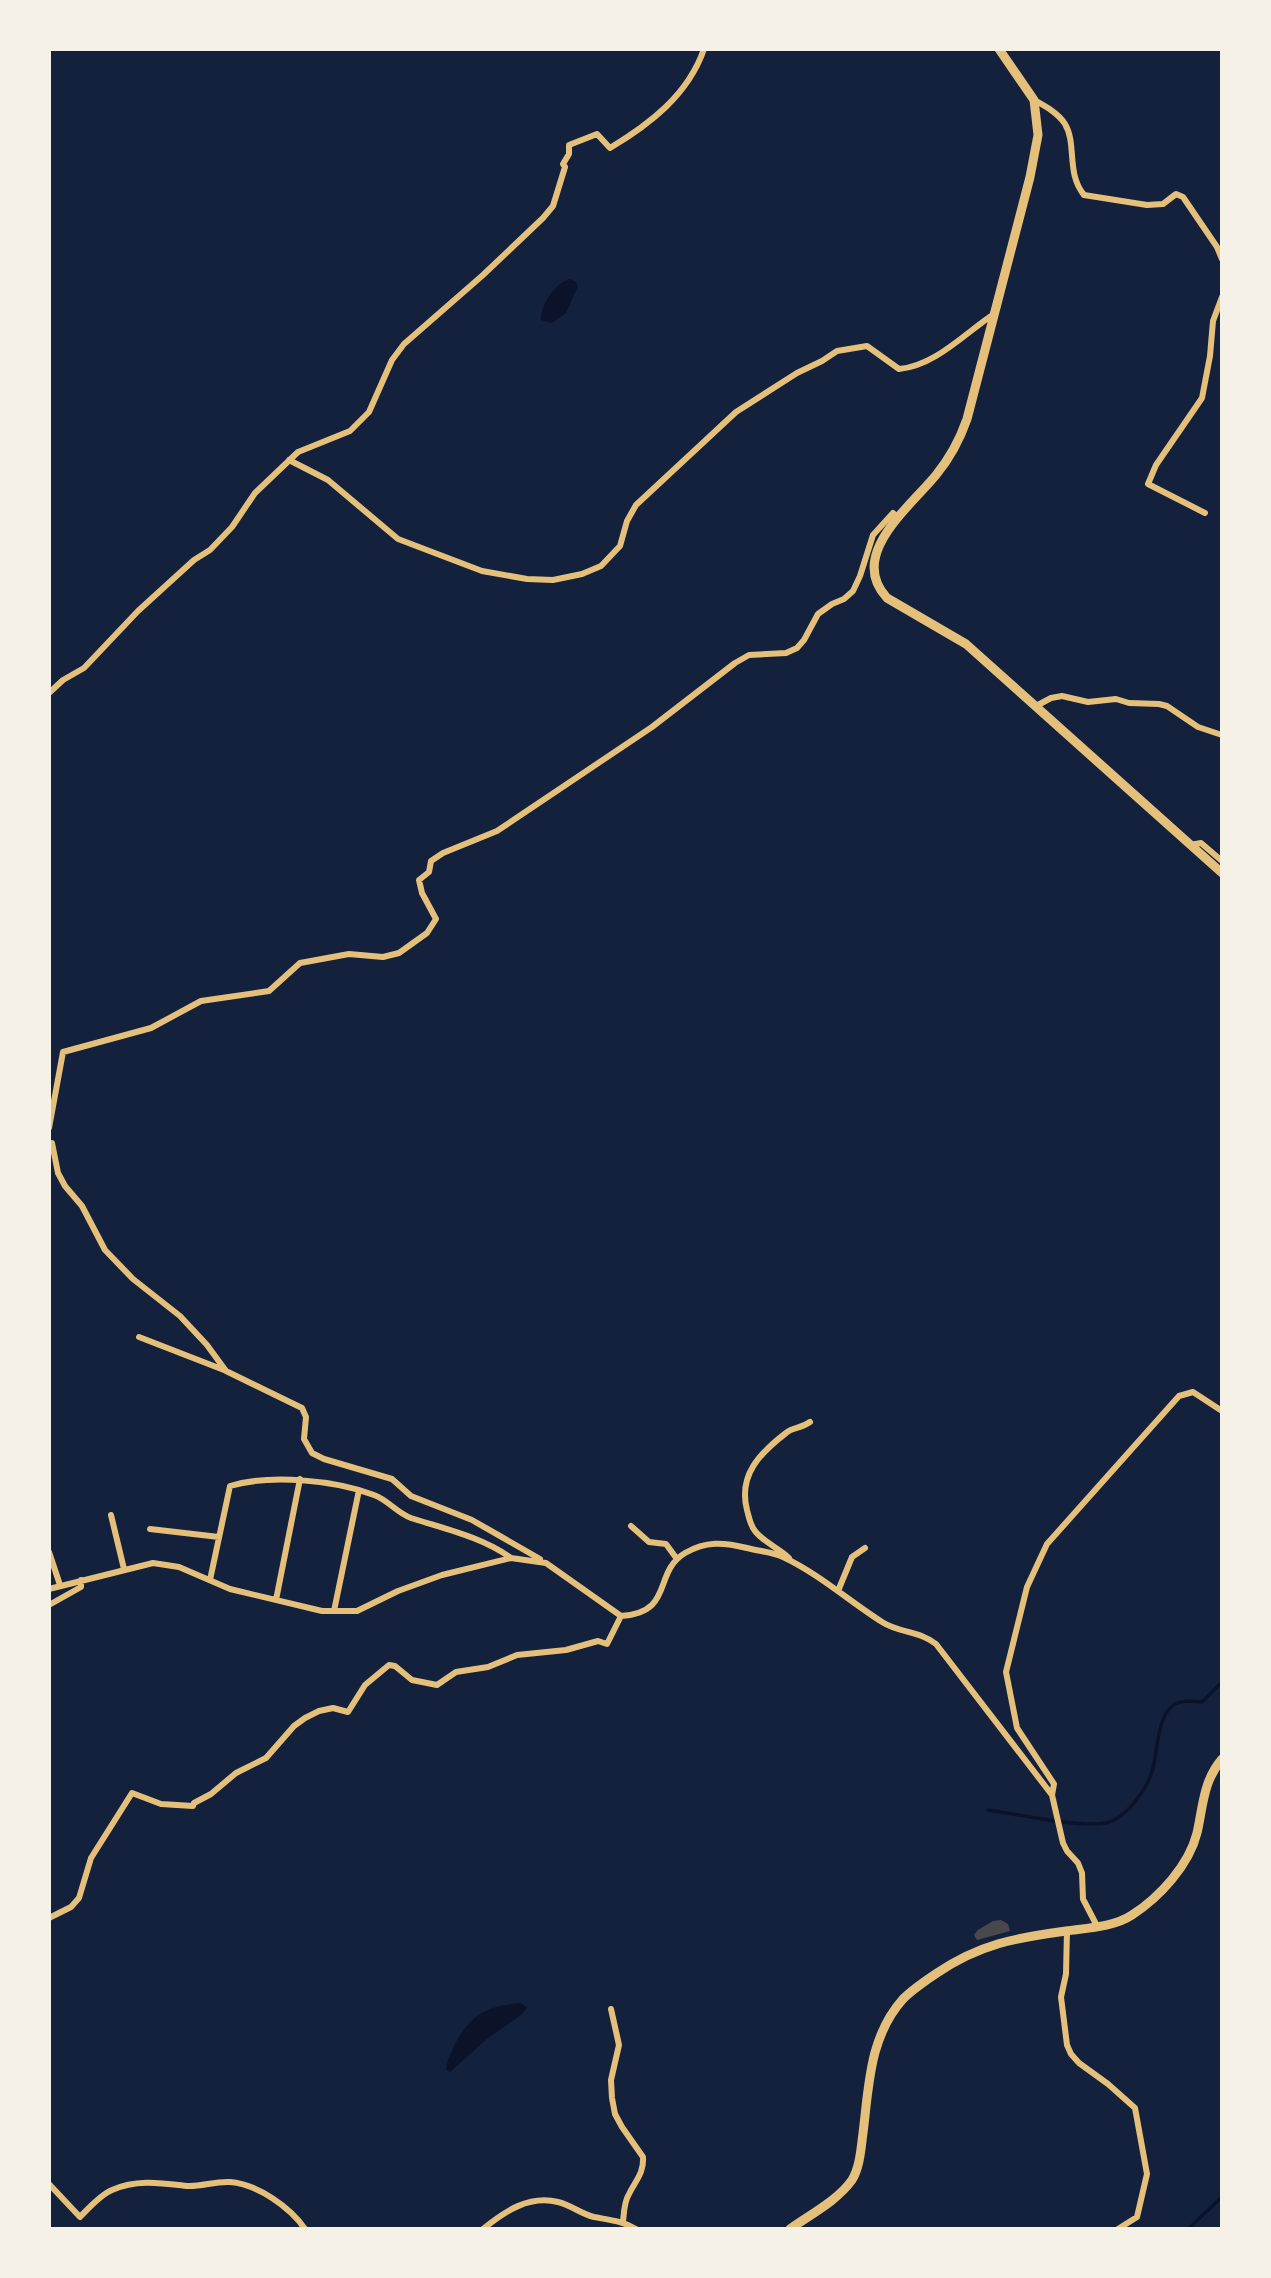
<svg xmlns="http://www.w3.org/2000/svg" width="1271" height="2278" font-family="Lora,serif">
  <rect width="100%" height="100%" fill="#14213d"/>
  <path fill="#0b132b" d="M570,279L576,282L578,286L566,313L552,323L541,320C540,305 556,282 570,279Z
    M521,2003L527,2008L521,2015L487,2039L450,2072L446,2070C447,2060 451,2053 455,2044C471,2014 487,2006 521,2003Z"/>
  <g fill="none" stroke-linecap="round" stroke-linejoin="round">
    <path stroke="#0b132b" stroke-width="3.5" d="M988,1810C1018,1814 1079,1828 1106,1823C1127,1818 1148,1788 1153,1768C1158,1750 1157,1706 1181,1702C1187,1700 1196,1702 1202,1702L1222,1682
      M1188,2229L1222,2197"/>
  </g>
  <path fill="#48494c" d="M1001,1920L1008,1924L1010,1931L977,1940L974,1935L978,1930L993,1921Z"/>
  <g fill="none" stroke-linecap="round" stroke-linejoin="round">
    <path stroke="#e5c07b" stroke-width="6" d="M1034,100C1045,106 1058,113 1065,124C1077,144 1066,173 1084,195L1147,205L1163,204L1176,194L1183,197L1217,247L1222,259
      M289,460L328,480L398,539L482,571L527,579L553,580L582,574L601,566L620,546L627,521L636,505L736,412L797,373L822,361L837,351L867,346L899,369C935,366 965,333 994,314
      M1205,513L1148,484L1156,465L1202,398L1210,356L1213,321L1222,297
      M49,693L63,680L84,668L138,611L194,560L210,550L232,527L255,493L298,452L350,431L369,412L392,360L404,344L483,275L543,218L553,206L565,167L563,164L569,154V145L597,134L610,148C650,124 688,95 704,49
      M1036,706L1051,698L1062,696L1088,702L1116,699L1129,703L1159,704L1167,706L1198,727L1222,735
      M1190,845L1201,843L1222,861
      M49,1128L63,1052L151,1028L201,1001L269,991L300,963L349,954L383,957L399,953L427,933L436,919L422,893L419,880L429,872L431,861L443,853L497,831L652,727L735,663L749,655L786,653L797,648L804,640L818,614L832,604L844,599L853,591L860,576L873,535L893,513L899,518
      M49,1144L52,1143L58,1173L65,1186L82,1206L105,1250L133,1279L180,1316L207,1345L226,1371L302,1408L306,1417L304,1439L312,1453L324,1459L392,1479L411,1496L472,1520L540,1559
      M139,1337L224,1370
      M111,1515L124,1569
      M631,1526L649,1542L666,1544L677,1559
      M150,1529L219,1537
      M49,1552L60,1585
      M789,1558C779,1548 763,1542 755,1531C750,1525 749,1517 747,1510C738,1475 760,1453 786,1433C793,1427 800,1429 810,1422
      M210,1580L230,1486C270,1474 335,1480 374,1495C388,1500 397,1513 411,1518C445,1529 482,1537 511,1558
      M49,1589L153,1563L179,1567L230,1589L322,1611H357L398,1591L442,1575L511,1558L546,1563L621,1616C675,1612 652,1573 685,1553C706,1541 723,1542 747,1548C758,1551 772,1552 783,1557C819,1574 849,1601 882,1622C899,1633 920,1631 936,1644L1052,1795L1063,1843L1067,1851L1078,1863L1082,1873L1083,1899L1097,1926
      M838,1591L852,1557L865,1548
      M276,1600L300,1479
      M49,1605L81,1587V1580
      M334,1611L359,1490
      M1052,1795L1054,1784L1017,1728L1006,1672L1027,1587L1047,1544L1179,1396L1193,1392L1222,1411
      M49,1918L71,1907L79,1898L91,1858L132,1793L161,1804L193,1806L194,1803L211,1794L236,1773L266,1758L294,1726L305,1718L319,1711L333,1708L348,1712L365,1685L389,1665L395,1666L412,1680L437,1685L456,1672L488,1667L517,1655L566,1650L598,1641L607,1644L621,1616
      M1067,1930L1066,1974L1061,1997L1067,2045L1071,2054L1079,2063L1108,2084L1135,2108L1147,2174L1137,2217L1118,2229
      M611,2009L619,2045L611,2080L612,2098L615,2114L622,2127L643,2157C644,2173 636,2180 629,2194C624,2202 624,2212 623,2222
      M49,2184L80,2217C89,2208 100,2195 112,2190C137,2179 161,2183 187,2186C201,2187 215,2181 230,2182C257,2184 290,2207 305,2229
      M483,2229C505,2211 529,2195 558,2202C571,2205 581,2214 594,2217C610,2220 622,2221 636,2229"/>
    <path stroke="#e5c07b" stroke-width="9" d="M999,49L1034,100L1038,135L1030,177L967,419C960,439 950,458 936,475C910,507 847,555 887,598L966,644L1222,873
      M790,2229C811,2214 837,2201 852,2180C860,2167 861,2148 863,2133C869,2086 869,2037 903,1999C913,1989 925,1981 937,1973C980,1944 1015,1938 1066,1931C1087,1928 1114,1927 1132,1915C1160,1897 1189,1865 1197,1833C1203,1807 1203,1781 1222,1759"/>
  </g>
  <rect width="1271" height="2278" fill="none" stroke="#f6f1e7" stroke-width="102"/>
</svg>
